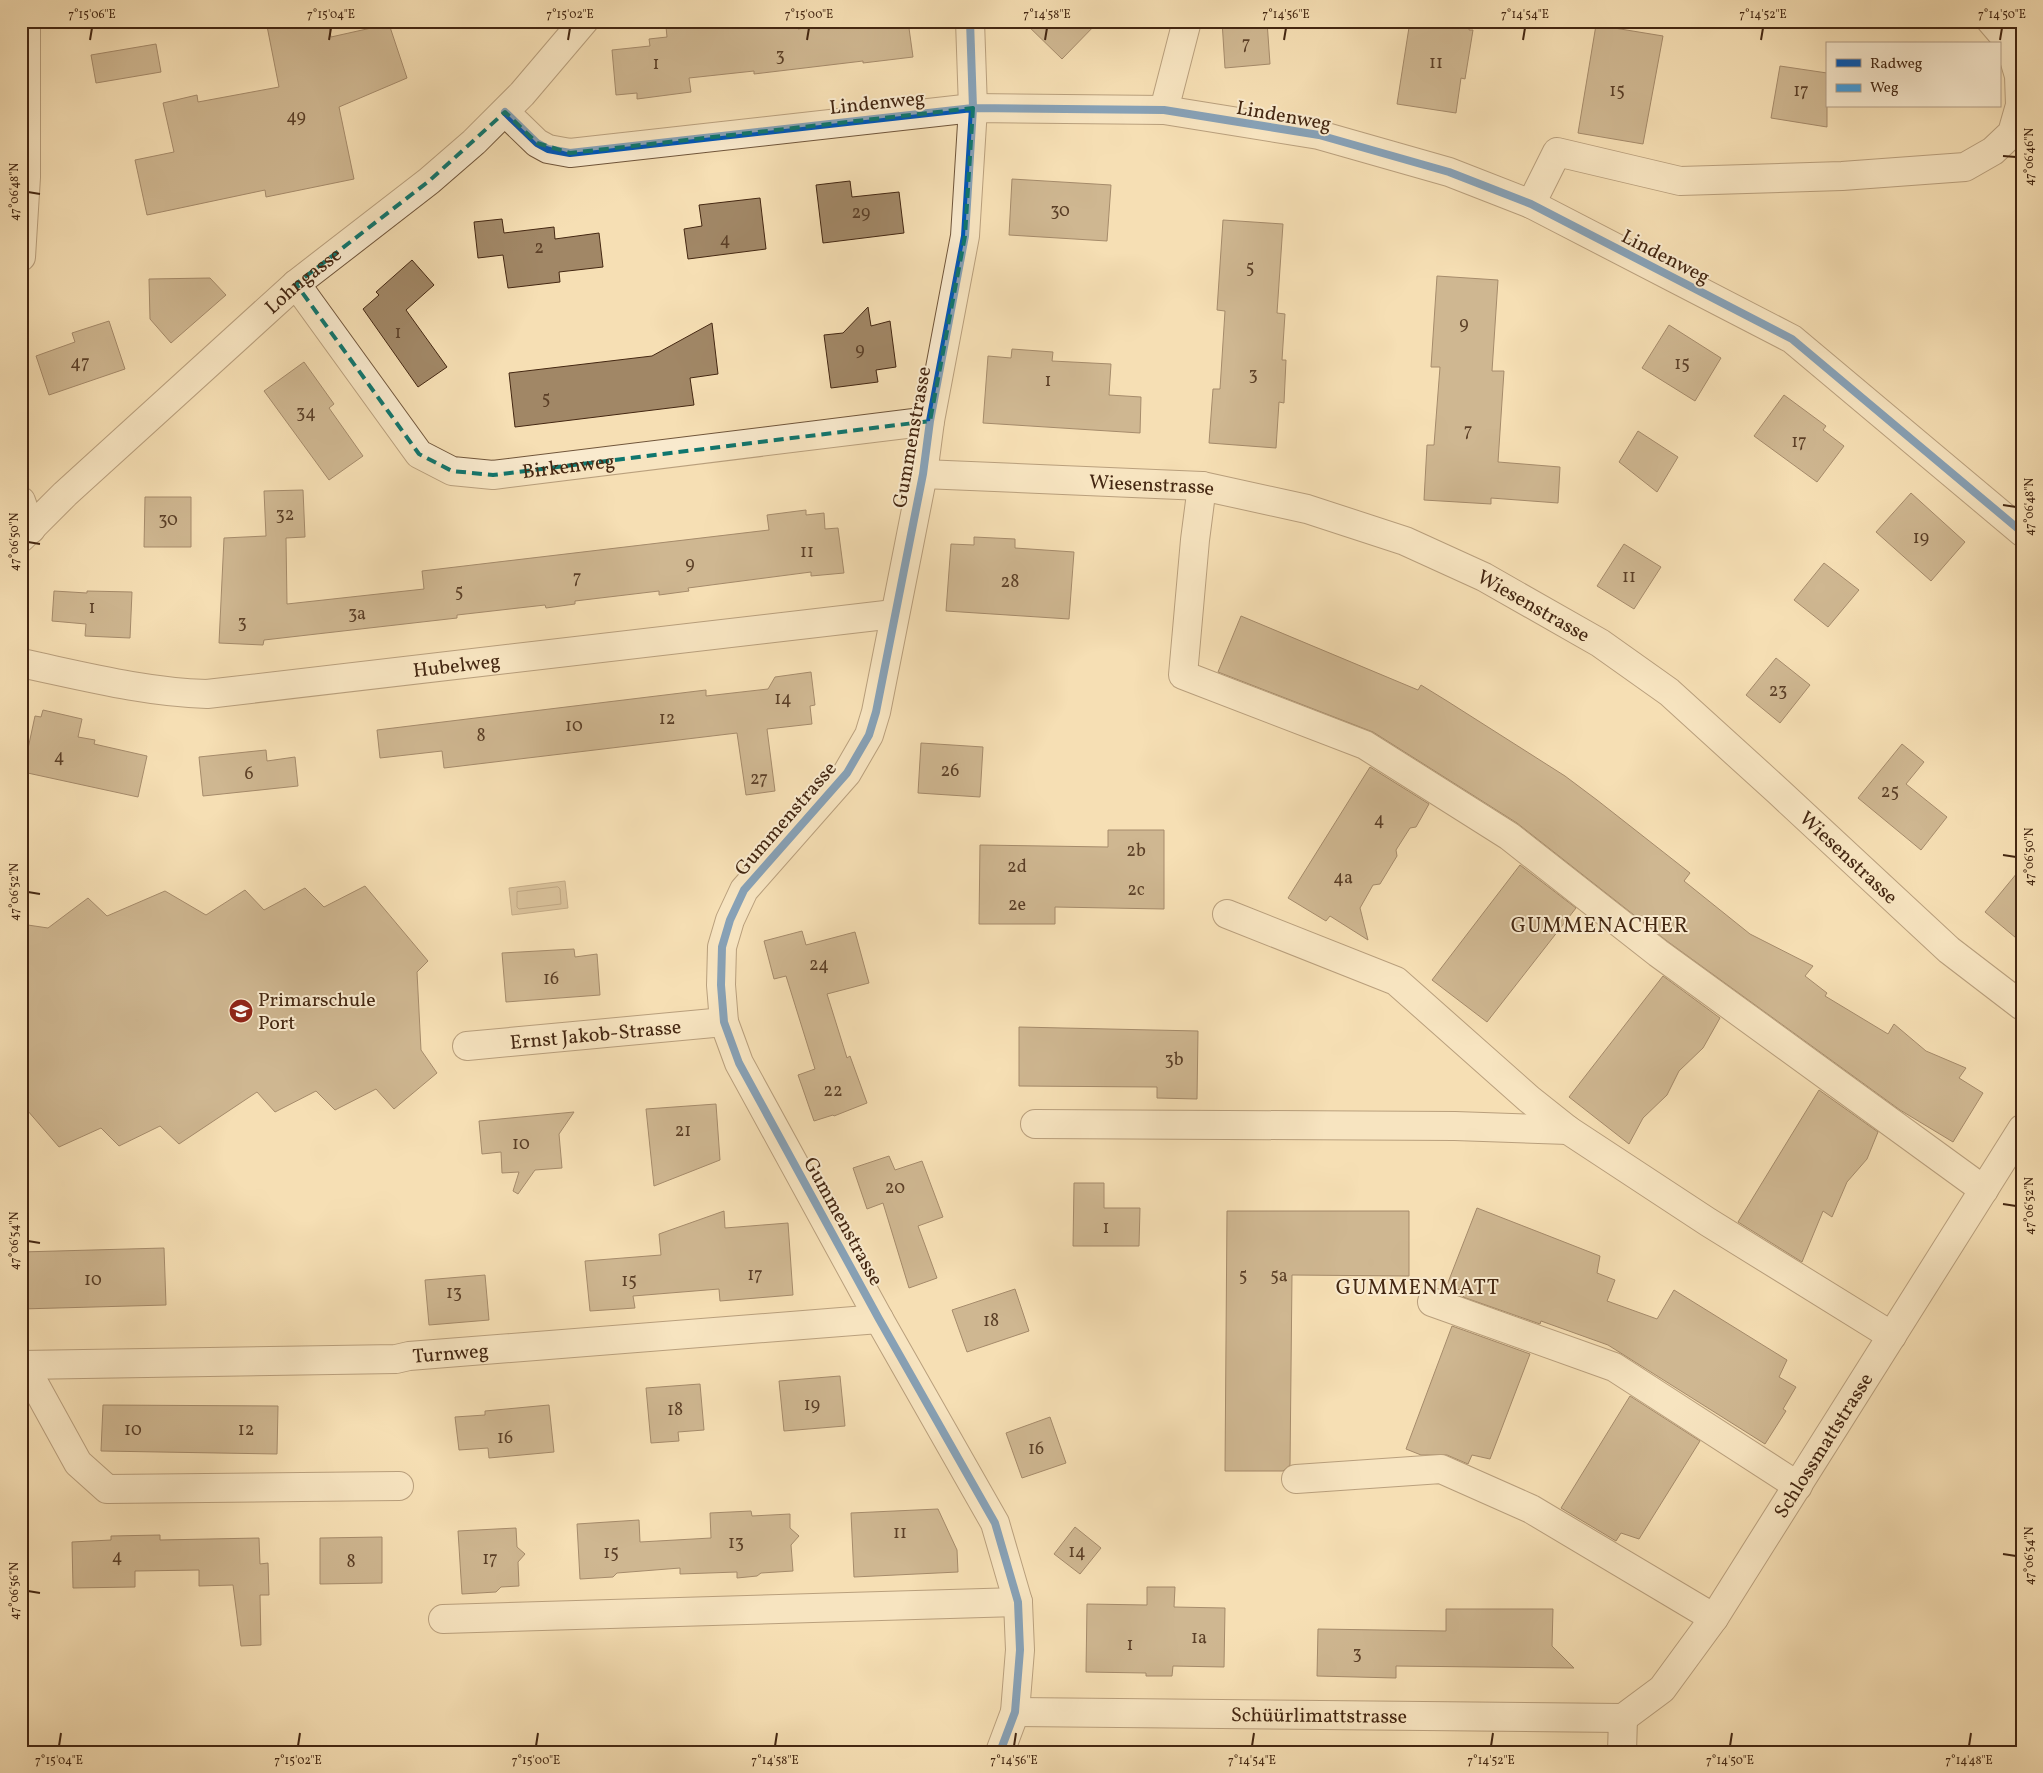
<svg xmlns="http://www.w3.org/2000/svg" width="2043" height="1773" font-family="Vollkorn,serif">
  <rect width="100%" height="100%" fill="#f6dfb4"/>
  <filter id="stains"><feTurbulence type="fractalNoise" baseFrequency=".004" numOctaves="4"/><feColorMatrix values="0 0 0 0 .2 0 0 0 0 .09 0 0 0 0 .02 0 0 0 .5 -.17"/></filter>
  <radialGradient id="worn" r=".72"><stop offset=".6" stop-color="#630" stop-opacity="0"/><stop offset="1" stop-color="#630" stop-opacity=".3"/></radialGradient>
  <path fill="#b9a07d" stroke="#8a7052" d="M565,881L568,908L512,915L509,888Z"/>
  <g fill="none" stroke-linecap="round" stroke-linejoin="round">
    <path stroke="#7e6448" stroke-width="1" d="M558,887L560,889L561,904L519,909L517,907V892Z"/>
  </g>
  <path fill="#a18766" stroke="#442712" d="M266,21H328L331,37L389,24L407,78L339,107L354,179L266,197L265,190L147,215L135,160L174,152L163,103L197,95L198,102L279,87Z
    M718,21H796L798,29L857,21H908L913,57L863,63V61L754,74V71L689,78L691,92L637,99V93L616,95L612,50L650,46L649,39L667,37L666,27Z
    M1023,21H1099L1062,59Z
    M1222,21H1267L1270,64L1225,68Z
    M1410,21H1470L1469,30H1473L1465,79L1461,78L1456,113L1397,104Z
    M1596,25L1663,36L1643,144L1578,133Z
    M156,44L161,72L96,83L91,55Z
    M1780,66L1827,73V127L1771,118Z
    M1012,179L1111,185L1107,241L1009,235Z
    M850,181L852,197L899,192L904,233L823,243L816,185Z
    M760,198L766,249L688,259L684,229L702,226L699,205Z
    M502,219L504,233L554,227L555,239L599,233L603,267L559,272L560,282L508,288L503,255L478,258L474,222Z
    M1223,220L1283,224L1277,313L1285,314L1282,360H1286L1284,403L1279,402L1276,448L1209,443L1213,389H1220L1225,311L1217,310Z
    M412,260L434,285L406,310L447,367L418,387L363,309L379,295L376,292Z
    M1437,276L1498,280L1492,371H1504L1498,462L1560,467L1558,503L1491,498V504L1424,500L1427,445H1434L1440,367H1431Z
    M210,278L226,295L171,343L150,319L149,279Z
    M868,307L871,326L890,321L896,367L876,370L878,382L831,388L824,335L843,333Z
    M109,321L125,369L49,395L36,356L75,342L72,333Z
    M712,323L718,374L690,378L694,405L515,427L509,373L652,356Z
    M1669,325L1721,358L1695,401L1642,368Z
    M1012,349L1053,352L1052,361L1111,364L1109,395L1141,397L1140,433L983,423L988,356L1011,358Z
    M304,362L334,404L329,408L363,456L329,480L264,391Z
    M1784,395L1826,426L1823,430L1844,446L1817,482L1754,436Z
    M1638,431L1678,457L1657,492L1619,462Z
    M303,490L305,537L286,538L287,604L424,589L422,571L769,530L767,515L806,510V515L824,513L825,529L838,528L844,573L811,576V572L688,588L689,591L659,595V591L575,601V604L546,608L545,605L457,615V618L264,640L263,645L219,643L224,538L266,536L264,491Z
    M1911,493L1965,542L1931,581L1876,532Z
    M145,497H191V547H144Z
    M974,537L1015,539V548L1074,552L1069,619L946,611L951,544L974,545Z
    M1624,544L1661,567L1634,609L1597,586Z
    M1824,563L1859,590L1828,627L1794,600Z
    M54,591L87,593V591L132,592L130,638L85,636L86,624L52,621Z
    M1241,616L1418,690L1421,685L1447,701L1565,776L1597,800L1690,873L1684,881L1750,934L1813,966L1805,976L1827,993L1825,996L1888,1034L1894,1024L1926,1051L1966,1068L1959,1078L1983,1093L1953,1142L1900,1110L1667,941L1517,823L1373,732L1218,672Z
    M1776,658L1810,685L1780,723L1746,695Z
    M811,672L815,705L810,706L812,724L767,729L775,791L746,795L737,733L444,768L442,751L380,758L377,730L706,690V696L768,689L775,677Z
    M43,710L82,719L78,737L95,740L94,744L147,756L138,797L23,772L35,716L41,717Z
    M921,743L983,747L980,797L918,793Z
    M1902,744L1924,762L1906,784L1947,817L1921,850L1858,798Z
    M266,750L267,761L295,757L298,786L203,796L199,757Z
    M1370,767L1429,804L1416,827L1410,828L1396,850L1397,856L1380,884L1373,885L1360,908L1368,940L1330,916L1326,921L1288,898Z
    M1108,830H1164V909L1055,907V924H979L980,845L1108,847Z
    M1520,865L1576,908L1487,1022L1432,980Z
    M2022,867V943L1985,912Z
    M365,886L428,961L417,972L421,1050L437,1073L394,1109L376,1089L335,1110L316,1091L275,1112L257,1092L179,1144L160,1126L119,1146L101,1128L59,1147L21,1103V924L48,928L88,898L107,916L165,891L206,915L245,890L264,910L305,888L324,907Z
    M802,931L806,945L855,932L869,983L827,994L847,1058L850,1056L867,1103L834,1116L833,1115L814,1121L798,1075L815,1069L786,976L774,979L764,941Z
    M574,949L575,957L597,954L600,995L506,1002L502,953Z
    M1663,976L1720,1018L1703,1048L1679,1071L1667,1095L1643,1118L1629,1144L1569,1097Z
    M1019,1027L1198,1031L1197,1099L1157,1098V1087L1019,1086Z
    M1819,1090L1878,1132L1867,1159L1847,1182L1832,1217L1823,1211L1802,1262L1738,1222Z
    M716,1104L720,1160L654,1186L646,1109Z
    M574,1112L559,1134L562,1168L535,1170L518,1194L513,1191L519,1172L502,1173L501,1152L482,1154L479,1121Z
    M889,1156L895,1170L922,1161L943,1217L918,1226L937,1278L909,1288L883,1203L867,1209L853,1168Z
    M1074,1183H1104V1208H1140L1139,1246H1073Z
    M1477,1208L1600,1256L1597,1273L1615,1280L1607,1301L1657,1319L1674,1290L1787,1360L1779,1377L1796,1387L1783,1409L1786,1411L1765,1444L1608,1345L1541,1321L1540,1324L1463,1297L1465,1292L1447,1285Z
    M724,1211L725,1228L788,1223L793,1295L720,1301L719,1289L633,1296L635,1308L590,1311L585,1261L661,1255L659,1234Z
    M1227,1211H1409V1276L1292,1275L1290,1465L1283,1471H1225Z
    M164,1248L166,1305L21,1309V1252Z
    M485,1275L489,1320L429,1325L425,1280Z
    M1015,1289L1029,1331L967,1352L952,1310Z
    M1452,1326L1530,1354L1490,1459L1472,1455L1468,1464L1447,1455H1421L1406,1449Z
    M840,1376L845,1426L784,1431L779,1381Z
    M700,1384L704,1430L678,1432L679,1441L651,1443L646,1388Z
    M1630,1396L1700,1441L1639,1539L1621,1533L1616,1541L1561,1508Z
    M103,1405L278,1406L277,1454L101,1451Z
    M549,1405L554,1452L489,1458L488,1448L459,1450L455,1417L485,1415V1411Z
    M1050,1417L1066,1463L1022,1478L1006,1433Z
    M938,1509L957,1550L958,1572L854,1577L851,1513Z
    M751,1511L752,1516L790,1514V1528L799,1536L791,1545L793,1571L761,1573L757,1576L737,1578V1572L680,1574V1568L617,1573L613,1577L580,1579L577,1524L639,1520L640,1542L711,1538L710,1513Z
    M1075,1527L1101,1548L1080,1574L1054,1554Z
    M516,1528L517,1547L525,1554L518,1562L519,1586L501,1587L496,1592L462,1594L458,1531Z
    M160,1535V1540L259,1538L260,1564L268,1563L269,1595H260L261,1645L241,1646L233,1585L199,1586V1570L135,1571V1587L73,1588L72,1542L111,1540V1536Z
    M382,1537V1583L320,1584V1538Z
    M1147,1587H1175L1174,1607L1225,1608L1224,1667L1173,1666L1172,1676H1146V1673L1086,1672L1087,1604L1147,1605Z
    M1446,1609H1553L1552,1646L1574,1668L1396,1666V1678L1317,1676L1318,1629L1446,1631Z"/>
  <g fill="none" stroke-linecap="round" stroke-linejoin="round">
    <defs>
      <g id="minor">
        <path d="M970,21L973,108L965,236L930,421L923,474L876,712L869,735L847,773L744,890L730,920L722,947L721,985L724,1022L739,1063L879,1319L995,1523L1018,1602L1020,1650L1015,1712L1000,1752"/>
        <path d="M1164,110L1187,21"/>
        <path d="M505,112L537,143L548,149L570,153L973,108L1164,110L1319,135L1449,172L1531,204L1792,339L2022,532"/>
        <path d="M1531,204L1557,152L1680,181L1842,176L1965,167L1993,151L2012,133L2020,105L2019,76L2009,42L1991,21"/>
        <path d="M21,257L26,177V21"/>
        <path id="s1" d="M296,284L419,454L452,471L493,475L930,421"/>
        <path id="s2" d="M923,474L1202,486L1307,509L1405,541L1484,577L1600,643L1669,692L1779,792L1949,950L2022,1006"/>
        <path d="M1202,486L1195,540L1183,675L1365,745L1509,836L1658,953L1984,1190"/>
        <path d="M21,501L31,529"/>
        <path id="s3" d="M21,538L65,494L296,284L429,181L474,142L522,94L584,21"/>
        <path id="s4" d="M21,663C83,676 144,692 207,694L894,614"/>
        <path d="M1227,914L1396,981L1529,1099L1568,1130L1708,1222L1892,1336"/>
        <path id="s5" d="M467,1046L724,1022"/>
        <path d="M1035,1124L1455,1126L1568,1130"/>
        <path d="M1432,1302L1614,1367L1798,1486"/>
        <path id="s6" d="M21,1365L396,1359L409,1356L879,1319"/>
        <path d="M24,1365L78,1463L107,1489L399,1486"/>
        <path d="M1296,1479L1441,1469L1531,1509L1714,1618"/>
        <path d="M443,1619L1018,1602"/>
        <path id="s7" d="M1015,1712L1623,1718"/>
        <path id="s8" d="M1623,1718L1662,1689L1714,1618L2022,1129"/>
        <path d="M1622,1752L1623,1718"/>
      </g>
    </defs>
    <use href="#minor" stroke="#70553a" stroke-width="30"/>
    <use href="#minor" stroke="#f9eace" stroke-width="28"/>
    <path stroke="#409cde" stroke-width="6" stroke-dasharray="12 6" stroke-linecap="butt" d="M2019,76L2022,75"/>
    <defs>
      <path id="cycleway" d="M970,21L973,108L965,236L930,421L923,474L876,712L869,735L847,773L744,890L730,920L722,947L721,985L724,1022L739,1063L879,1319L995,1523L1018,1602L1020,1650L1015,1712L1000,1752
        M505,112L537,143L548,149L570,153L973,108L1164,110L1319,135L1449,172L1531,204L1792,339L2022,532"/>
    </defs>
    <use href="#cycleway" stroke="#f9eace" stroke-width="11"/>
    <use href="#cycleway" stroke="#0057b8" stroke-width="8"/>
  </g>
  <path d="M0 0H2043V1773H0ZM973,108L965,236L930,421L493,475L452,471L419,454L296,284L429,181L505,112L537,143L570,153Z" fill="#f6dfb4" fill-opacity=".55" fill-rule="evenodd"/>
  <path fill="none" stroke="#0f766e" stroke-width="4" stroke-dasharray="10 6" stroke-linejoin="round" d="M973,108L965,236L930,421L493,475L452,471L419,454L296,284L429,181L505,112L537,143L570,153Z"/>
  <path fill="none" stroke="#442712" stroke-width="2" d="M90,40L92,28M329,40L331,28M568,40L570,28M807,40L809,28M1045,40L1047,28M1284,40L1286,28M1523,40L1525,28M1761,40L1763,28M2000,40L2002,28M2003,156L2016,157M28,192L40,194M2003,505L2016,507M28,542L40,544M2003,855L2016,857M28,892L40,894M2003,1204L2016,1206M28,1241L40,1243M2003,1554L2016,1556M28,1591L40,1593M59,1746L61,1733M298,1746L300,1733M536,1746L538,1733M775,1746L777,1733M1014,1746L1016,1733M1252,1746L1254,1733M1491,1746L1493,1733M1730,1746L1732,1733M1969,1746L1971,1733"/>
  <defs>
    <symbol id="school-disc" viewBox="-11 -11 22 22"><circle r="9.5" fill="#8f2418" stroke="#f9eace"/><path d="M0-5L7-2L0 1L-7-2ZM-4 1L0 2.5L4 1V4Q0 6-4 4Z" fill="#fff"/></symbol>
  </defs>
  <g fill-rule="evenodd">
    <use href="#school-disc" x="227" y="997" width="28" height="28"/>
  </g>
  <g text-anchor="middle" stroke-width="4" stroke-linejoin="round" paint-order="stroke">
    <g font-size="18" fill="#5b3f27">
      <text x="1246" y="49">7</text>
      <text x="780" y="61">3</text>
      <text x="1436" y="68">11</text>
      <text x="656" y="69">1</text>
      <text x="1617" y="96">15</text>
      <text x="1801" y="96">17</text>
      <text x="296" y="122">49</text>
      <text x="1060" y="216">30</text>
      <text x="861" y="218">29</text>
      <text x="725" y="245">4</text>
      <text x="539" y="253">2</text>
      <text x="1250" y="273">5</text>
      <text x="1464" y="329">9</text>
      <text x="398" y="338">1</text>
      <text x="860" y="355">9</text>
      <text x="80" y="368">47</text>
      <text x="1682" y="369">15</text>
      <text x="1253" y="380">3</text>
      <text x="1048" y="386">1</text>
      <text x="546" y="404">5</text>
      <text x="306" y="418">34</text>
      <text x="1468" y="436">7</text>
      <text x="1799" y="447">17</text>
      <text x="285" y="520">32</text>
      <text x="168" y="525">30</text>
      <text x="1921" y="543">19</text>
      <text x="807" y="557">11</text>
      <text x="690" y="569">9</text>
      <text x="1629" y="582">11</text>
      <text x="577" y="583">7</text>
      <text x="1010" y="587">28</text>
      <text x="459" y="597">5</text>
      <text x="92" y="613">1</text>
      <text x="357" y="619">3a</text>
      <text x="242" y="628">3</text>
      <text x="1778" y="696">23</text>
      <text x="783" y="704">14</text>
      <text x="667" y="724">12</text>
      <text x="574" y="731">10</text>
      <text x="481" y="741">8</text>
      <text x="59" y="762">4</text>
      <text x="950" y="776">26</text>
      <text x="249" y="779">6</text>
      <text x="759" y="784">27</text>
      <text x="1890" y="797">25</text>
      <text x="1379" y="825">4</text>
      <text x="1136" y="856">2b</text>
      <text x="1017" y="872">2d</text>
      <text x="1343" y="883">4a</text>
      <text x="1136" y="895">2c</text>
      <text x="1017" y="910">2e</text>
      <text x="819" y="970">24</text>
      <text x="551" y="984">16</text>
      <text x="1174" y="1065">3b</text>
      <text x="833" y="1096">22</text>
      <text x="683" y="1136">21</text>
      <text x="521" y="1149">10</text>
      <text x="895" y="1193">20</text>
      <text x="1106" y="1233">1</text>
      <text x="755" y="1280">17</text>
      <text x="1243" y="1281">5</text>
      <text x="1279" y="1281">5a</text>
      <text x="93" y="1285">10</text>
      <text x="629" y="1286">15</text>
      <text x="454" y="1298">13</text>
      <text x="991" y="1326">18</text>
      <text x="812" y="1410">19</text>
      <text x="675" y="1415">18</text>
      <text x="133" y="1435">10</text>
      <text x="246" y="1435">12</text>
      <text x="505" y="1443">16</text>
      <text x="1036" y="1454">16</text>
      <text x="900" y="1538">11</text>
      <text x="736" y="1548">13</text>
      <text x="1077" y="1557">14</text>
      <text x="611" y="1558">15</text>
      <text x="117" y="1562">4</text>
      <text x="490" y="1564">17</text>
      <text x="351" y="1567">8</text>
      <text x="1199" y="1643">1a</text>
      <text x="1130" y="1650">1</text>
      <text x="1357" y="1659">3</text>
    </g>
    <g font-size="20" fill="#442712" stroke="#f9eace">
      <text transform="translate(877 102) rotate(-6)" y="7">Lindenweg</text>
      <text transform="translate(1284 115) rotate(10)" y="7">Lindenweg</text>
      <text transform="translate(1666 256) rotate(27)" y="7">Lindenweg</text>
      <text dy="7" stroke="none"><textPath href="#s3" startOffset="382">Lohngasse</textPath></text>
      <text transform="translate(911 437) rotate(-80)" y="7">Gummenstrasse</text>
      <text dy="7" stroke="none"><textPath href="#s1" startOffset="364">Birkenweg</textPath></text>
      <text dy="7" stroke="none"><textPath href="#s2" startOffset="229">Wiesenstrasse</textPath></text>
      <text dy="7" stroke="none"><textPath href="#s2" startOffset="634">Wiesenstrasse</textPath></text>
      <text dy="7" stroke="none"><textPath href="#s4" startOffset="440">Hubelweg</textPath></text>
      <text transform="translate(785 818) rotate(-49)" y="7">Gummenstrasse</text>
      <text dy="7" stroke="none"><textPath href="#s2" startOffset="1039">Wiesenstrasse</textPath></text>
      <text dy="7" stroke="none"><textPath href="#s5" startOffset="129">Ernst Jakob-Strasse</textPath></text>
      <text transform="translate(844 1221) rotate(61)" y="7">Gummenstrasse</text>
      <text dy="7" stroke="none"><textPath href="#s6" startOffset="430">Turnweg</textPath></text>
      <text dy="7" stroke="none"><textPath href="#s8" startOffset="341">Schlossmattstrasse</textPath></text>
      <text dy="7" stroke="none"><textPath href="#s7" startOffset="304">Schüürlimattstrasse</textPath></text>
    </g>
    <g font-size="20" fill="#442712" stroke="#f9eace" text-anchor="start">
      <text x="258" y="1006">Primarschule<tspan x="258" dy="23">Port</tspan></text>
    </g>
    <g font-size="21" letter-spacing="1" fill="#442712" stroke="#f9eace">
      <text x="1600" y="932">GUMMENACHER</text>
      <text x="1418" y="1294">GUMMENMATT</text>
    </g>
  </g>
  <rect width="2043" height="1773" fill="none" stroke="#f6dfb4" stroke-width="55"/>
  <rect x="1826" y="42" width="175" height="65" fill="#f9eace" stroke="#b19c83"/>
  <rect x="1836" y="59" width="25" height="8" fill="#0057b8" stroke="#b19c83"/>
  <text x="1870" y="68" font-size="15" fill="#442712">Radweg</text>
  <rect x="1836" y="84" width="25" height="8" fill="#409cde" stroke="#b19c83"/>
  <text x="1870" y="92" font-size="15" fill="#442712">Weg</text>
  <rect x="28" y="28" width="1988" height="1718" fill="none" stroke="#442712" stroke-width="2"/>
  <g font-size="12" text-anchor="middle" fill="#442712">
    <text x="92" y="18">7°15'06"E</text>
    <text x="331" y="18">7°15'04"E</text>
    <text x="570" y="18">7°15'02"E</text>
    <text x="809" y="18">7°15'00"E</text>
    <text x="1047" y="18">7°14'58"E</text>
    <text x="1286" y="18">7°14'56"E</text>
    <text x="1525" y="18">7°14'54"E</text>
    <text x="1763" y="18">7°14'52"E</text>
    <text x="2002" y="18">7°14'50"E</text>
    <text transform="translate(2029 157) rotate(-90)" y="4">47°06'46"N</text>
    <text transform="translate(14 192) rotate(-90)" y="4">47°06'48"N</text>
    <text transform="translate(2029 507) rotate(-90)" y="4">47°06'48"N</text>
    <text transform="translate(14 542) rotate(-90)" y="4">47°06'50"N</text>
    <text transform="translate(2029 857) rotate(-90)" y="4">47°06'50"N</text>
    <text transform="translate(14 892) rotate(-90)" y="4">47°06'52"N</text>
    <text transform="translate(2029 1206) rotate(-90)" y="4">47°06'52"N</text>
    <text transform="translate(14 1241) rotate(-90)" y="4">47°06'54"N</text>
    <text transform="translate(2029 1556) rotate(-90)" y="4">47°06'54"N</text>
    <text transform="translate(14 1591) rotate(-90)" y="4">47°06'56"N</text>
    <text x="59" y="1764">7°15'04"E</text>
    <text x="298" y="1764">7°15'02"E</text>
    <text x="536" y="1764">7°15'00"E</text>
    <text x="775" y="1764">7°14'58"E</text>
    <text x="1014" y="1764">7°14'56"E</text>
    <text x="1252" y="1764">7°14'54"E</text>
    <text x="1491" y="1764">7°14'52"E</text>
    <text x="1730" y="1764">7°14'50"E</text>
    <text x="1969" y="1764">7°14'48"E</text>
  </g>
  <rect width="100%" height="100%" filter="url(#stains)"/>
  <rect width="100%" height="100%" fill="url(#worn)"/>
</svg>
